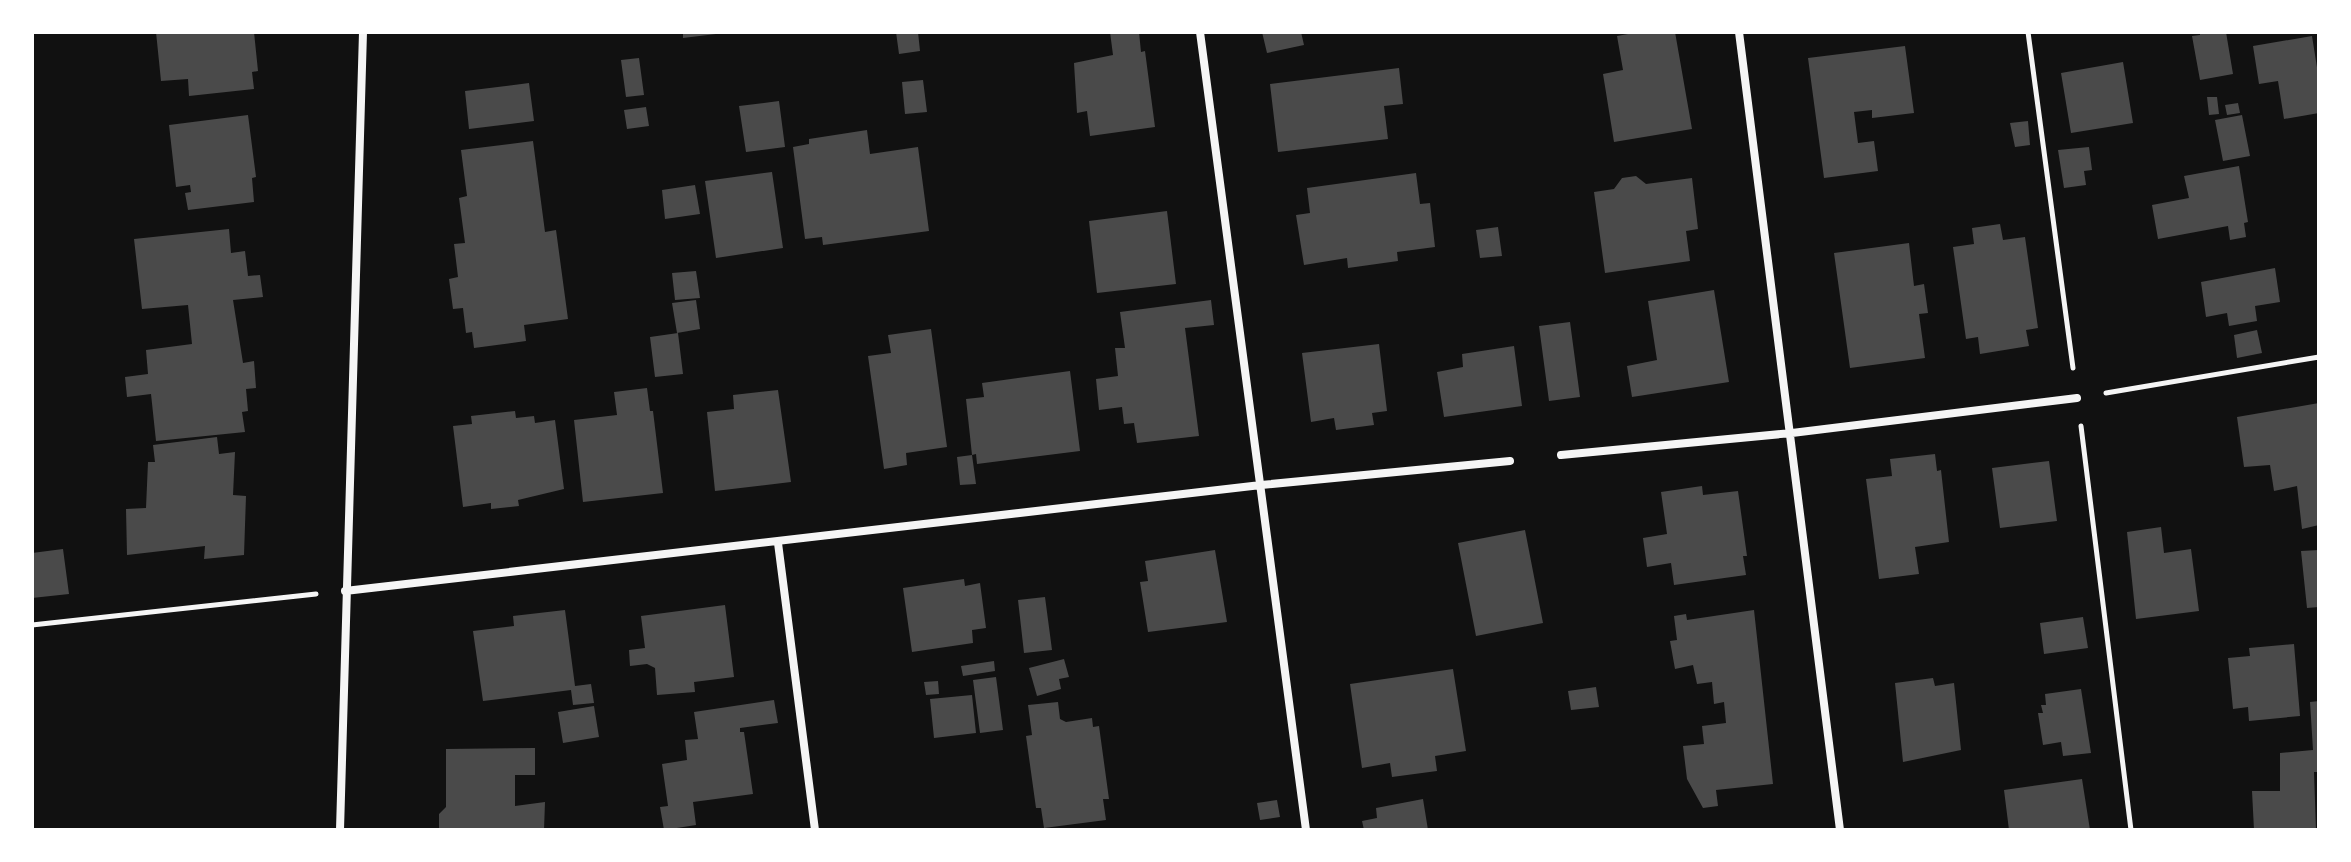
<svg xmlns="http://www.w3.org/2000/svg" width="2351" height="862" font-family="Figtree,sans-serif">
  <rect width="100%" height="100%" fill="#111"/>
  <path fill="#4a4a4a" d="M156,32H254L258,71L252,72L254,89L189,96L188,79L161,81Z
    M683,32H716V34L683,38Z
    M896,32H918L920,51L899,54Z
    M1110,32H1139L1141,52L1145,51L1155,127L1090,136L1087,111L1077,113L1074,63L1113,55Z
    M1262,32H1301L1304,45L1267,53Z
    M1639,32H1675L1692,129L1614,142L1603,74L1623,70L1617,36Z
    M2200,32H2226L2233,74L2200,80L2192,36L2200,35Z
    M2312,36L2319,80V113L2284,119L2278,81L2259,84L2253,46Z
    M1905,46L1914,113L1872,118V110L1854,112L1858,143L1874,141L1878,171L1824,178L1808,58Z
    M639,58L644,95L626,97L621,60Z
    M2123,62L2133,123L2071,133L2061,73Z
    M1399,68L1403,104L1384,106L1388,139L1278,152L1270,84Z
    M923,80L927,112L905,114L902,82Z
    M529,83L534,121L469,129L465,91Z
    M2207,97H2217L2219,114L2209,115Z
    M779,101L785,147L746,152L739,106Z
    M2238,103L2240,113L2227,115L2225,105Z
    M646,107L649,126L627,129L624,110Z
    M248,115L256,177L252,178L254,202L188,210L185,193L191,192L190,185L176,187L169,125Z
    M2242,115L2250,156L2223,161L2215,120Z
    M2028,121L2030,145L2015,147L2010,123Z
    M867,130L870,154L918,147L929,231L823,245L822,237L805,239L793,147L809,144V139Z
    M533,141L545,232L556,230L568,319L524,325L526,341L474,348L472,332L466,333L463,308L453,309L449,279L458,277L454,244L465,243L459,198L467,196L461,150Z
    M2089,147L2092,170L2084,171L2086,185L2064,188L2058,150Z
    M2239,166L2248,222L2244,223L2246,237L2230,240L2228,226L2158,239L2152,205L2189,198L2184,176Z
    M772,172L783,248L716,258L705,181Z
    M1416,173L1420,204L1430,203L1435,247L1397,252L1398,261L1348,268L1347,258L1304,265L1296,215L1310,213L1307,188Z
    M1636,176L1646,184L1692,178L1698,229L1686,231L1690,261L1605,273L1594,192L1614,189L1622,178Z
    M695,185L700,214L665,219L662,190Z
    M1167,211L1176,284L1097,293L1089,221Z
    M2000,224L2003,240L2025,237L2038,328L2026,330L2029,346L1980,354L1978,337L1966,339L1953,247L1974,244L1972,228Z
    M1498,227L1502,256L1480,258L1476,230Z
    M229,229L231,253L245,251L248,276L260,275L263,297L233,300L243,363L254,361L256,388L246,389L248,411L242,412L245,432L156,441L151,394L127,397L125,377L148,374L146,350L192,344L188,305L142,309L134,239Z
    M1909,243L1914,286L1924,284L1928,313L1919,314L1925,358L1850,368L1834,253Z
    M2275,268L2280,302L2255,306L2257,321L2229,326L2227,313L2206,317L2201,282Z
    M696,271L700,298L675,300L672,273Z
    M1714,290L1729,382L1632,397L1627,366L1657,360L1648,301Z
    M696,300L700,329L677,333L672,303Z
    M1211,300L1214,325L1185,328L1199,436L1137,443L1134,423L1124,424L1122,407L1099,410L1096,379L1118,376L1115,348H1125L1120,312Z
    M1570,322L1580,397L1549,401L1539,326Z
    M931,329L947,447L906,453L907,465L884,469L868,356L891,353L888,335Z
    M2257,330L2262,353L2237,358L2234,335Z
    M678,333L683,374L655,377L650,337Z
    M1379,344L1387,411L1372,413L1374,425L1336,430L1334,418L1311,422L1302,353Z
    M1514,346L1522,406L1444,417L1437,372L1463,367L1462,354Z
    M1070,371L1080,451L977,464L976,454L972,455L976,484L960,485L957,457L972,455L966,399L984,397L982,383Z
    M647,388L650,411H653L663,493L583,502L574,420L617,415L614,392Z
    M778,390L791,482L715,491L707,412L734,409L733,395Z
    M2319,403V525L2302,529L2297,486L2274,491L2270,465L2244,467L2237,417Z
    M515,411L516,418L534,416L535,423L555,420L564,489L518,500L519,506L491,509V503L463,507L453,426L472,424L471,416Z
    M217,437L219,454L235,452L233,495L246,496L244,555L204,559L205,546L127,555L126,509L146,508L148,462H155L153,445Z
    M1935,454L1937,471L1941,470L1949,542L1915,547L1919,574L1879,579L1866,479L1892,476L1890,459Z
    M2049,461L2057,521L2000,528L1992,468Z
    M1702,486L1703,495L1738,491L1747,556H1743L1746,575L1674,585L1671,563L1647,567L1643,538L1667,534L1661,492Z
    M2161,527L2164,553L2191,549L2199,611L2136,619L2127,532Z
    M1525,530L1543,623L1476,636L1458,543Z
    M63,549L69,594L32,598V553Z
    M1215,550L1227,622L1148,632L1140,582L1148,581L1145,561Z
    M2319,550V607L2307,608L2301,551Z
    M964,579L965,586L980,583L986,628L972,630L973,643L912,652L903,588Z
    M1045,597L1052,650L1024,653L1018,600Z
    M725,605L734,677L694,682L695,692L657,695L655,668L647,664L630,666L629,650L645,648L641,616Z
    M565,610L575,686L591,684L594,703L573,705L571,690L483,701L473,631L514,626L513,616Z
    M1754,610L1773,784L1716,790L1718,806L1703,808L1687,779L1683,746L1704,744L1702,726L1726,723L1724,702L1714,704L1712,682L1697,684L1693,665L1675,669L1670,641L1677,640L1674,616L1686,614L1687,620Z
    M2083,617L2088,648L2044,654L2040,623Z
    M2294,644L2300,716L2249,721L2248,707L2233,709L2228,658L2250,656L2249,648Z
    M1064,659L1069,677L1059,679L1061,689L1037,696L1029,668Z
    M994,661L995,671L963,676L961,666Z
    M1453,669L1466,751L1435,756L1437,771L1392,777L1390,763L1362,768L1350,684Z
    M996,677L1003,730L980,733L973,680Z
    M1933,678L1935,686L1954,683L1961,750L1903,762L1895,683Z
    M938,681L939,694L926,695L924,682Z
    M1596,687L1599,707L1571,710L1568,691Z
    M2081,689L2091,753L2063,756L2061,742L2043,745L2038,713H2043L2041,705H2046L2045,694Z
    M972,695L976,733L934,738L930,699Z
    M774,700L778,723L740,728V732H744L753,794L693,802L696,825L664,830L660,807L668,806L662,764L687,760L685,740L698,739L694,712Z
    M2319,701V772H2314L2316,830H2254L2252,791H2280V753L2313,750L2310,702Z
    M1058,702L1060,719L1066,722L1092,718L1093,727L1099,726L1109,799H1103L1106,820L1044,828L1041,808H1036L1026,736L1032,735L1028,705Z
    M594,706L599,737L563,743L558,712Z
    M535,748V775H515V806L545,802L544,830H439V814L446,807V749Z
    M2082,779L2090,830H2009L2004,790Z
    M1423,799L1428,830H1364L1362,821L1377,818L1376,808Z
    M1277,800L1280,817L1260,820L1257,803Z"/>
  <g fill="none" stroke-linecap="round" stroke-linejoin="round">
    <path stroke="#f5f5f5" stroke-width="5" d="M2028,32L2073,368
      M2106,393L2319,357
      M2081,426L2131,830
      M32,625L316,594"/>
    <path stroke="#f5f5f5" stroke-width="8" d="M1200,32L1306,830
      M1739,32L1840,830
      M1561,455L1792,433L2077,398
      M778,543L815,830
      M345,591L1261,485L1510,461
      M340,830L363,32"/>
  </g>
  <rect width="2351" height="862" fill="none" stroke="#ffffff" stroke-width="68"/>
</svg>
